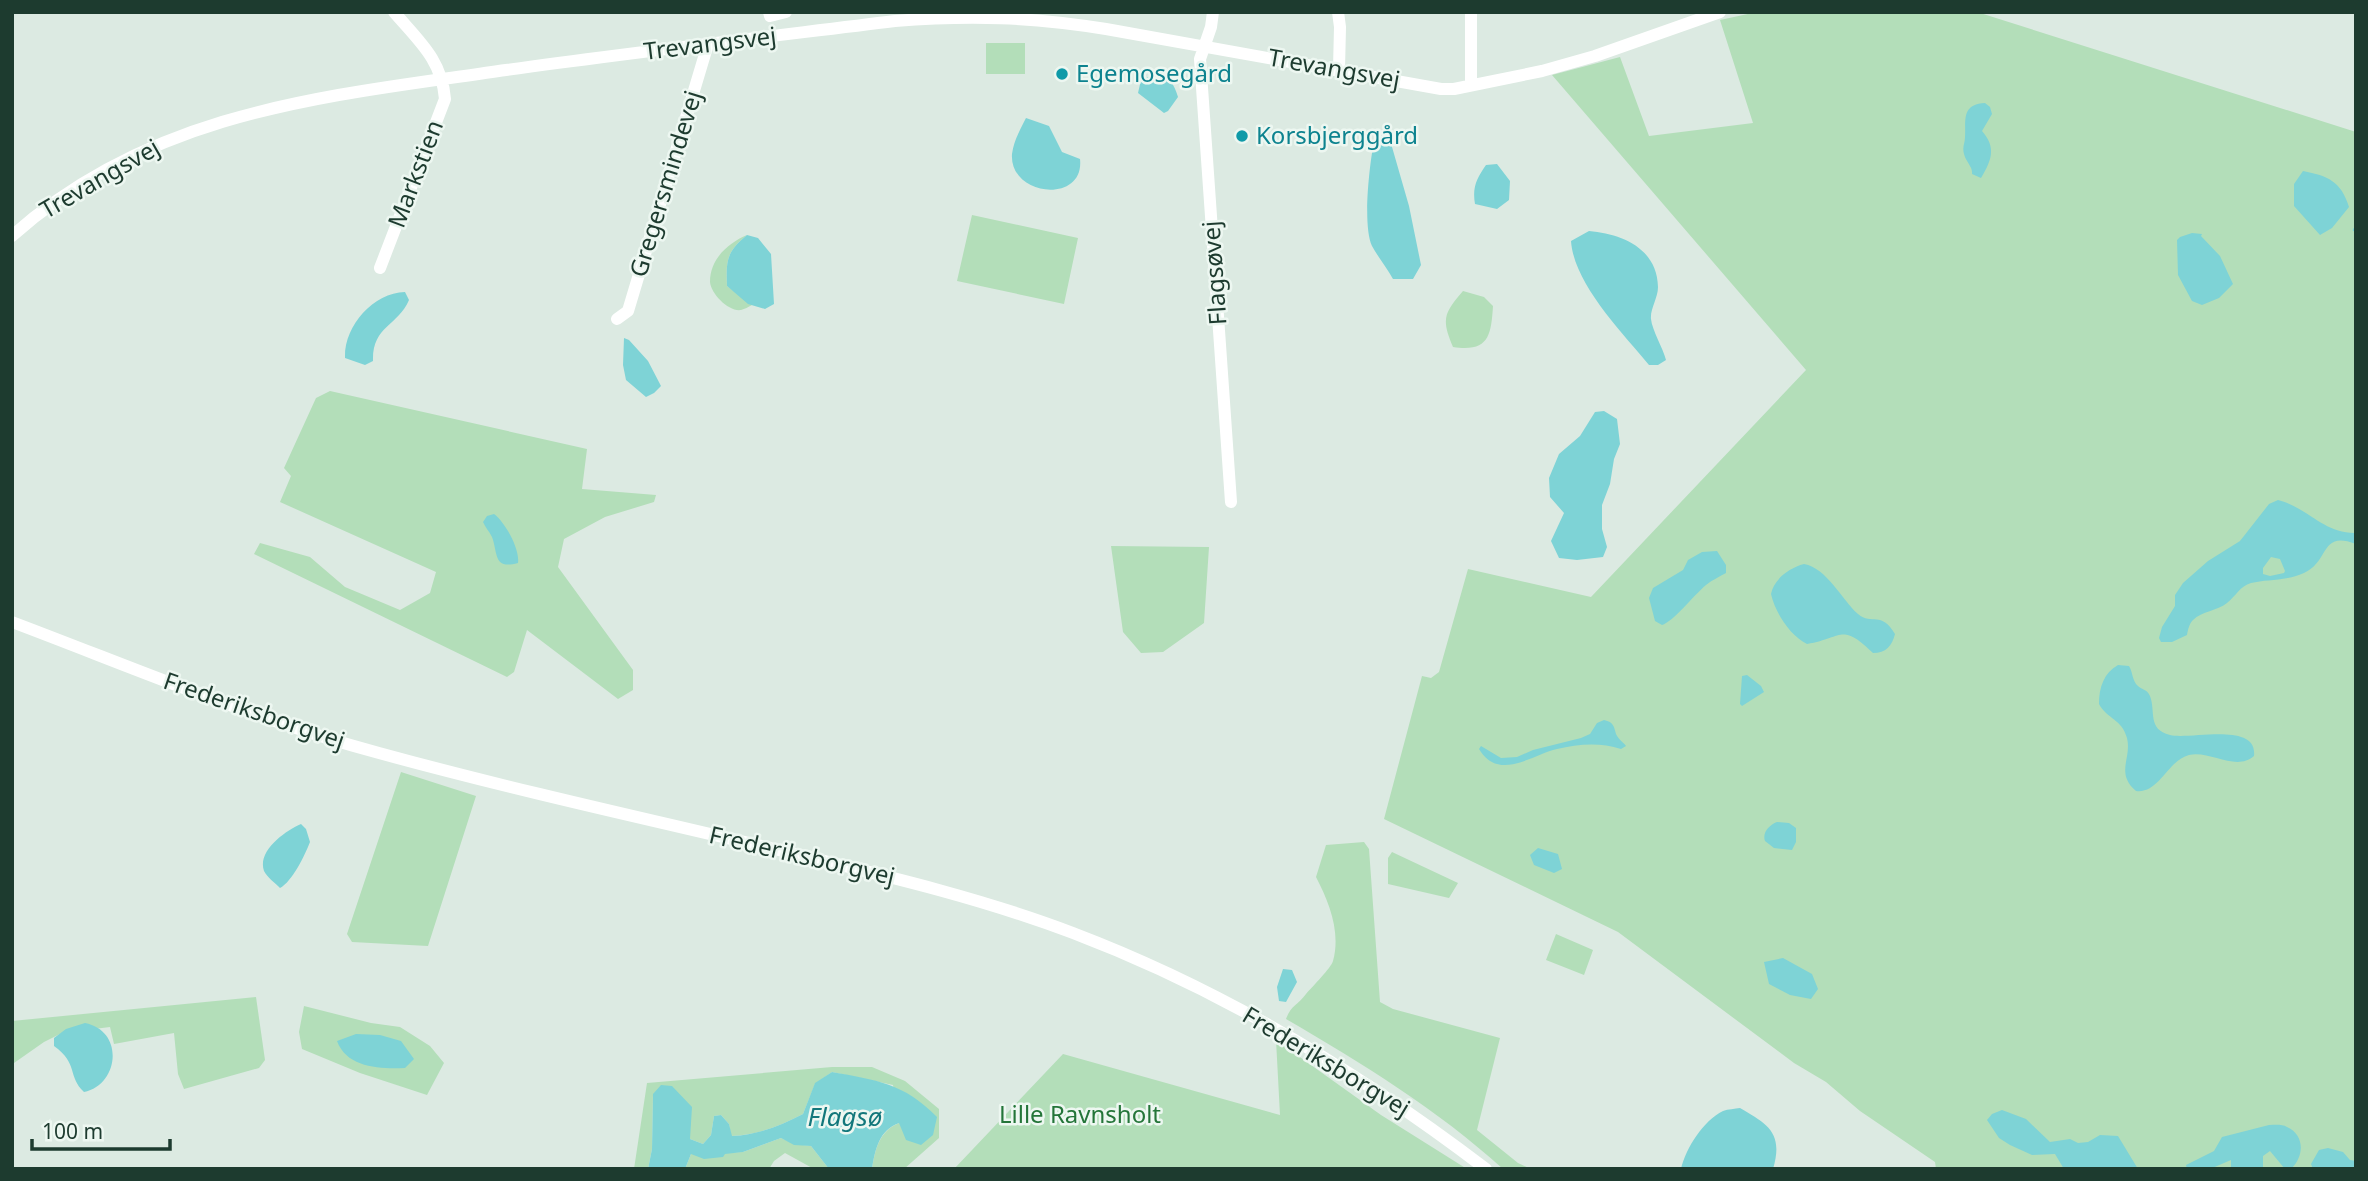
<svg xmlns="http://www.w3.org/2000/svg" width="2368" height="1181" font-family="'Noto Sans',sans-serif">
  <rect width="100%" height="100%" fill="#dceae2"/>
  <path fill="#b3deb9" d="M1757,12H1977L2356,132V1169H1936L1935,1162L1860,1111L1826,1082L1794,1063L1618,932L1384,819L1422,676L1431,678L1439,672L1468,569L1591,597L1806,370L1552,75L1620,57L1649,136L1753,123L1720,20Z
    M986,43H1025V74H986Z
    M972,215L1078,238L1064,304L957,281Z
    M747,235C726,252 726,261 727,286L752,305C748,307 745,309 741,310C729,312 711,294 710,282C710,259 728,243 747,235Z
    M1463,291L1484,297L1493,306C1491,337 1488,352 1453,347C1441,319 1444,313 1463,291Z
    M330,391L587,449L582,489L656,495L654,502L605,517L564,539L558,567L633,670V690L618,699L527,630L514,672L507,677L254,554L260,543L310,557L345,587L400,610L430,593L436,572L280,502L291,476L284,468L316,398Z
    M1111,546L1209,547L1204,623L1163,652L1141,653L1123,632Z
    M401,772L476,796L428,946L352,942L347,934Z
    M1364,842L1369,849L1380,1002L1393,1009L1500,1038L1477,1130L1518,1163L1531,1169H1503C1438,1110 1362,1063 1286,1019C1291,1005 1298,1005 1306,994C1312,987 1331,968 1333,961C1341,932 1329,902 1316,877L1326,845Z
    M1392,852L1458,883L1449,898L1388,884V858Z
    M1556,934L1593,950L1584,975L1546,960Z
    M256,997L265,1060L259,1068L184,1089L178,1074L174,1033L114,1044L110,1027L62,1033L44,1042L14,1063L12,1021Z
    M304,1006L371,1023L400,1027L430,1046L444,1063L427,1095L360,1073L302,1049L299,1032Z
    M1276,1040L1381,1115L1467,1169H954L1063,1054L1280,1115Z
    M832,1067H872L905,1081L939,1109V1138L904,1169H872C875,1150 879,1131 899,1123L893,1085L832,1072L815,1084L803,1114C780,1126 757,1135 731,1136L729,1124L721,1115L714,1116L711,1135L703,1144L690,1139L653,1094L652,1149L648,1169H634L647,1083Z
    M781,1138L794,1144L811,1146L829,1169H814L785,1153L774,1161L769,1169H685L691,1154L743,1152Z"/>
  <path fill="#7ed3d6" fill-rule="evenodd" d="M1158,73C1170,78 1174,84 1178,97L1168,111L1164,113L1138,93L1141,80Z
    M1985,103L1990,107L1992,114L1982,131C1997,148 1991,161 1981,178L1972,174C1973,167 1966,162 1964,154C1962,147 1965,143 1965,137C1966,121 1961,104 1985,103Z
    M1026,118L1049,126L1062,152L1080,159C1085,204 1009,197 1012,154C1014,140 1020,130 1026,118Z
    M1375,136L1390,140L1409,206L1421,265L1413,279H1393C1387,268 1378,257 1372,246C1362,224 1370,160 1375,136Z
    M1497,164L1510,181L1509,200L1497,209L1475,204C1472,187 1477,178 1486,165Z
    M2303,171C2328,176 2341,181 2349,207L2332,228L2320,235L2294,206V184Z
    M1589,231C1622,234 1657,248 1658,287C1658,298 1650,309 1651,319C1652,330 1663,348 1666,360L1658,365H1649C1622,332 1574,284 1571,241Z
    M2192,233L2202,234L2201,236L2220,256L2233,284L2219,298L2202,305L2192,301L2178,275L2177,240L2180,237Z
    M747,235L758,238L771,254L774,304L765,309L748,304L727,286C726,261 726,252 747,235Z
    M405,292L409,300C398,326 372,326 373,361L365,365L345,358C344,326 373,293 405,292Z
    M624,338L629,340L648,361L661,386L654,393L646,397L626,380L623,365Z
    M1604,411L1617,419L1620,444L1614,459L1610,484L1602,505V529L1607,547L1603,557L1577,560L1559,558L1551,541L1564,513L1550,497L1549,478L1559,454L1580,436L1595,412Z
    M2278,500C2307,507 2324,534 2356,533V544C2320,530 2330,561 2304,573C2287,581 2267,579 2251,583C2240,586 2236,596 2227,603C2217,611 2202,611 2193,620C2189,624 2188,630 2187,635L2172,642H2161L2159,638L2162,627L2175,606V595L2183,583L2208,561L2240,541L2269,504ZM2271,557L2280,559L2285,571L2284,573L2270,576L2263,574V568Z
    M494,514C505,522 520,549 518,563C493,570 498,553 492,537C489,531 485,527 483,522L487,516Z
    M1717,551L1726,565V573C1719,577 1712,580 1706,585C1694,595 1673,622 1662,625L1655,621L1649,598L1653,588L1683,570L1688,560L1702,552Z
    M1804,564C1827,568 1842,600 1858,614C1872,626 1881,610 1895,634C1892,646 1886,653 1873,653C1841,622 1843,638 1807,644C1790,636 1775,612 1771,594C1774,579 1789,568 1804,564Z
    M2118,665L2129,666C2133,672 2132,681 2138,686C2142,690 2147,689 2150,696C2156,712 2147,729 2170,735C2190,740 2258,721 2254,756C2236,772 2210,750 2189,755C2168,760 2159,794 2136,791C2115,773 2132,758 2127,738C2122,719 2107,719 2099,704C2099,687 2104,673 2118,665Z
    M1747,675L1761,686L1764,692L1742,706L1740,704L1742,676Z
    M1604,720C1614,722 1614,727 1616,734C1618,739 1624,743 1626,746L1621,749C1600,742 1578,744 1557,749C1531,755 1499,782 1479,749L1481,746L1501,758L1517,757L1533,750L1581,738L1590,734L1597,723Z
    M1777,822L1789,823L1796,828V842L1792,850L1774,848L1765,841C1762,833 1769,825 1777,822Z
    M301,824L306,829L310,842C305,855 292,882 280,888C275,883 267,877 264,871C257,851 285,831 301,824Z
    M1538,848L1558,854L1562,869L1554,873L1534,865L1530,855Z
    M1783,958L1812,974L1818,989L1811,999L1790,995L1769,984L1764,962Z
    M1283,969L1292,970L1297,982L1286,1002L1279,1001L1277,987Z
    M85,1023C125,1031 119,1085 84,1092C67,1076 79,1064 54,1046V1038L66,1029Z
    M356,1034L380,1035L401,1041L414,1059L405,1068C380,1069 347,1068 337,1041Z
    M832,1072C876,1080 904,1083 937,1117L933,1135L921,1145L906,1140L899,1123C879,1130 875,1150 872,1169H829L811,1146L794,1145L781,1138L743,1152L725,1154L723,1157L704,1159L691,1154L685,1169H648L652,1149L653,1094L661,1085L672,1086L692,1107L690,1139L703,1144L711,1135L714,1116L721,1115L729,1124L732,1136C757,1135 780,1126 803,1114L815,1083Z
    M1740,1108C1767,1124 1784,1132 1773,1169H1681C1686,1148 1703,1121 1723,1111C1728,1109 1735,1109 1740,1108Z
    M2002,1110L2026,1119L2050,1142L2070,1139L2078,1143L2088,1142L2100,1135L2118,1136L2138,1169H2064L2055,1154L2032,1155L2010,1145L1999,1138L1987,1120L1992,1114Z
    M2269,1125C2275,1125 2282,1124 2287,1127C2305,1135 2304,1156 2292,1168L2285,1169L2270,1151L2263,1156V1169H2231V1160L2210,1169H2187L2186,1165L2214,1151L2222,1137Z
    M2328,1148L2343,1152L2350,1160L2356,1161V1169H2313L2311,1164L2319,1150Z"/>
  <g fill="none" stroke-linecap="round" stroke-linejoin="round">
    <path stroke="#7ed3d6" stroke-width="2.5" d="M2354,230L2356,227"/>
    <path stroke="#fff" stroke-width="12" d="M769,12L770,16L786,12
      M1213,12L1211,27L1200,59L1231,502
      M1338,12L1340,27L1339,69
      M1471,12V85
      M12,236C153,110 327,96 506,70C636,52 765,37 895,21C971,15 1031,17 1106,29L1441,89H1454L1542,71L1595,56L1720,12
      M380,268L445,99C442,60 419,41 394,12
      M617,319L628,311L708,44
      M12,622C134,668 253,719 379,753C507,788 637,817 766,847C869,872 973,895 1073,933C1223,990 1359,1072 1486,1169"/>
  </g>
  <g fill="#0f9aa8" stroke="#edf7f1" stroke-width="2.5">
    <circle cx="1062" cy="74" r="7"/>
    <circle cx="1242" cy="136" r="7"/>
  </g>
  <g text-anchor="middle" stroke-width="5" stroke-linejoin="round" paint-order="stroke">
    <g font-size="24" fill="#1d3b2f" stroke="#edf7f1">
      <text transform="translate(710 44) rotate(-7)" y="8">Trevangsvej</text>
      <text transform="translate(1334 69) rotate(10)" y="8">Trevangsvej</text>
      <text transform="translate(416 174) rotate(-69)" y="8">Markstien</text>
      <text transform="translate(100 179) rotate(-30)" y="8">Trevangsvej</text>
      <text transform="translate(666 184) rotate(-73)" y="8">Gregersmindevej</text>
      <text transform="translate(1215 273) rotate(-94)" y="8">Flagsøvej</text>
      <text transform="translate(254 711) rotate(19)" y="8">Frederiksborgvej</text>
      <text transform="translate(802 856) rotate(13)" y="8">Frederiksborgvej</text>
      <text transform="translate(1326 1062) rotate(31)" y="8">Frederiksborgvej</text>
    </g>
    <g font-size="24" fill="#0d838f" stroke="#edf7f1" text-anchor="start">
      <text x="1076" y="82">Egemosegård</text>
      <text x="1256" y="144">Korsbjerggård</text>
    </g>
    <g font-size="24" fill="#247539" stroke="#edf7f1">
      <text x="1080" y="1123">Lille Ravnsholt</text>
    </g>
    <g font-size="26" font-style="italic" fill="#13777b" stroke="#edf7f1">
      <text x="845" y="1126">Flagsø</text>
    </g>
  </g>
  <rect width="2368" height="1181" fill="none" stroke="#1d3b2f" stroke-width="28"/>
  <path d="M32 1139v10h138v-10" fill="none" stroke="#1d3b2f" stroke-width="3.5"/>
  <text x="42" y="1139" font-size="21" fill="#1d3b2f" stroke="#edf7f1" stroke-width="5" paint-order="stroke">100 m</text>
</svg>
